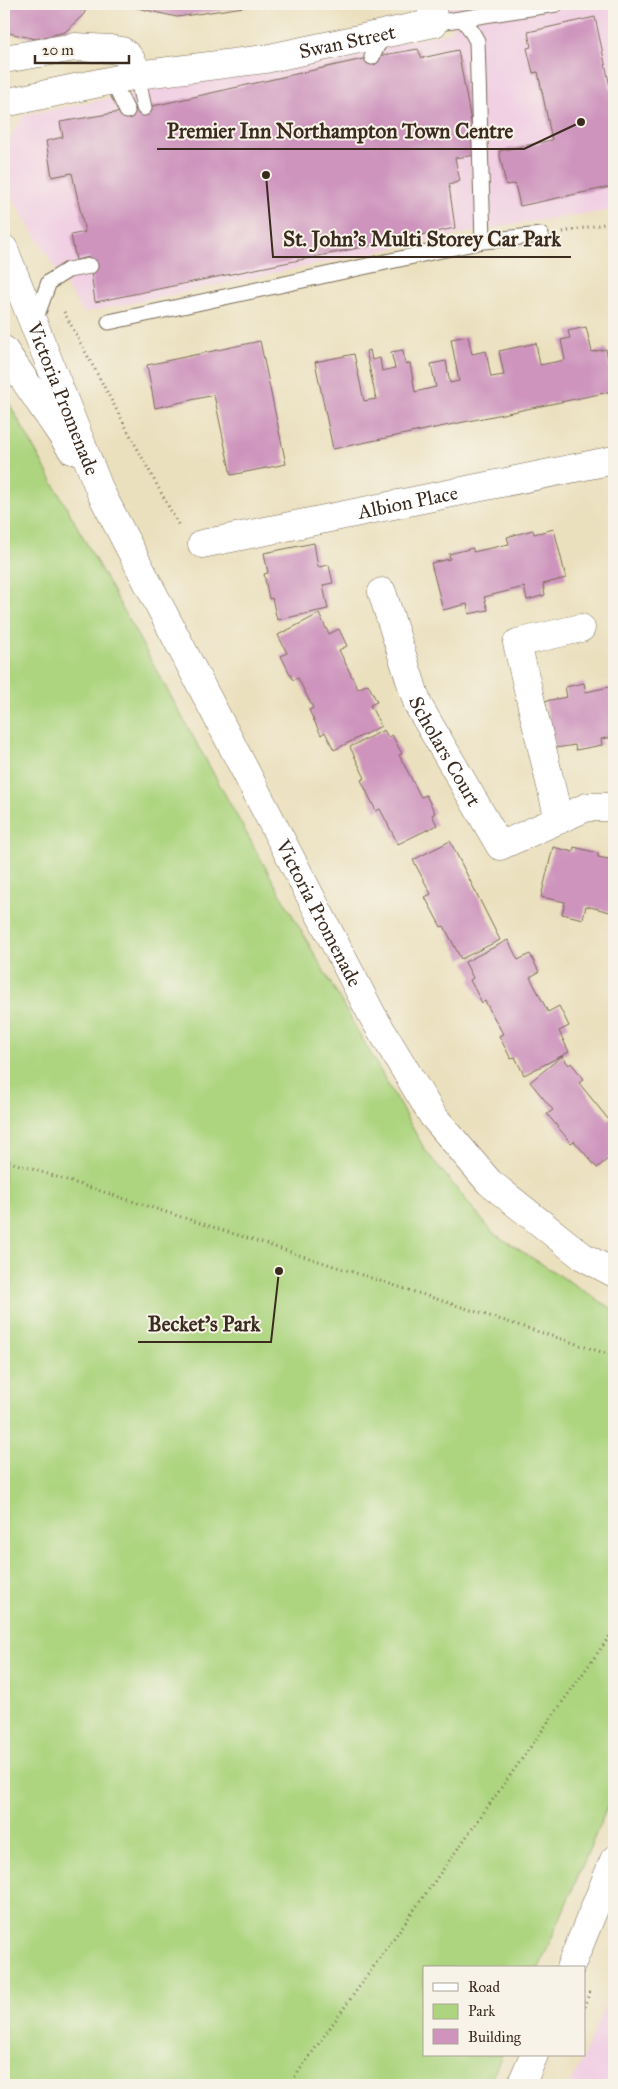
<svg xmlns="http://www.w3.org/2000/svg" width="618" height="2089" font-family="'IM FELL Great Primer',serif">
  <rect width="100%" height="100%" fill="#f7f3e8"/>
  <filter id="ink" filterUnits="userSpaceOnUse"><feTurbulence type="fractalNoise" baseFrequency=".02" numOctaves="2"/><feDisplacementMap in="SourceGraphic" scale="10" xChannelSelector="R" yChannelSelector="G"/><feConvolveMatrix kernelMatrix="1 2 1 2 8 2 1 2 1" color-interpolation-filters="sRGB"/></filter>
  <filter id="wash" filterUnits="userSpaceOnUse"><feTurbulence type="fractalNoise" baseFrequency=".0096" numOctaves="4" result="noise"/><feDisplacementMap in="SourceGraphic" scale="20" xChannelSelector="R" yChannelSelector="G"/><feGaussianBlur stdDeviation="1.12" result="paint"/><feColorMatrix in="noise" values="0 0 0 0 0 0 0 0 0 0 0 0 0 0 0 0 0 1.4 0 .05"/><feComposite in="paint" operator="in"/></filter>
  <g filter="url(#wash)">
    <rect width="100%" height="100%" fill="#ebe0be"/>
    <path fill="#f1d0e3" d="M447,4H614V210L506,225L83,313L12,198L7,143L24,115L452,32Z
      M614,1984V2085H570L584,2055Z"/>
    <path fill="#add580" stroke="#74804f" d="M4,394L259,856L425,1150L493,1233L614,1310V1791L539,1968H424V2055H502L489,2085H4Z"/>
    <g id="blocks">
      <path fill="#ce94bd" d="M4,4H88L84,14L65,32L36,39L4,32Z
        M120,4H257V5L177,17Z
        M595,17L614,105V186L520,206L515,184L506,185L499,151L552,140L538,72L533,73L527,48L531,47L528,32Z
        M418,49L422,58L458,50L477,155L455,158L460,181L449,185L455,228L95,302L89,257L76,260L71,235L85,232L72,173L52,177L46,141L63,137L60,122L144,108L372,57Z
        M586,327L592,352L606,349L614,391L333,449L315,362L354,354L364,401L376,399L366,351L370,350L372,360L380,358L382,371L395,368L391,352L403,350L405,364L410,363L415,392L436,387L431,364L446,361L450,383L459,381L451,339L468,336L472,354L486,351L491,377L504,375L499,351L536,343L540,365L565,360L561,340L570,338L568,331Z
        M260,341L286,464L231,475L214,395L155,408L147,365Z
        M554,529L566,578L543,584L545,595L527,600L524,587L484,597L488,610L469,614L467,604L443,610L431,563L450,559L449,554L473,548V552L509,544L507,537L533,530L534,534Z
        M314,543L318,567L329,565L333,583L323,585L328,609L277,620L272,598L269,599L264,574L268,573L264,553Z
        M319,614L329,634L339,629L347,646L339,650L358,689L368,684L377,702L370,705L381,726L334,750L325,732L321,735L309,710L313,708L298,678L293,680L281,656L287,653L278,635Z
        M584,683L586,692L609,687L614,712V737L601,739L602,745L576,750L575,745L556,748L545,701L567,697L565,687Z
        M384,730L388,737L392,735L402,754L399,755L421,797L426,795L435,813L432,815L437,825L398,844L380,809L376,811L361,780L365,778L350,747Z
        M450,841L500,940L461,959L444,926L441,927L425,897L431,894L413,860Z
        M553,847L573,852L574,847L598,853V857L614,860V913L586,906L583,919L562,914L565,902L541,897Z
        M508,940L518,960L530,954L539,972L530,977L548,1012L559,1006L569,1026L559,1031L569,1052L524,1075L515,1057L511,1059L499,1036L503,1034L485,1001L482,1003L470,980L473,978L465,962Z
        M562,1056L569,1065L571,1063L584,1079L579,1083L609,1120L614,1115V1154L597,1168L574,1141L571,1143L547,1114L553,1110L530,1082Z"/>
    </g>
  </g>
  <g filter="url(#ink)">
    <use href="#blocks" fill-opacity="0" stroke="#796a56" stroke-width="1"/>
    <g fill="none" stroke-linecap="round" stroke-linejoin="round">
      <defs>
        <path id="lane" d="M434,23L556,4
          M372,57L377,46L387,34
          M137,75L144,108
          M112,80L127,111
          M483,241L541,235
          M109,322L483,241L477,41L469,27L463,20
          M34,323L49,282L68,270L90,266"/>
        <g id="street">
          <path d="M4,59L75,47L110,49L122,51L128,56L133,63L137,75"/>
          <path id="s1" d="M4,103L137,75L265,59L434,23L431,4"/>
          <path id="s2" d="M202,544L614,460"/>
          <path id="s3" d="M382,592L418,705L500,846L587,807H614"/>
          <path d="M559,820L517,643L581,628"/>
        </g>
        <g id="primary">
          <path id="s4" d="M4,249L101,493L372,1015L433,1116L489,1182L582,1256L614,1273"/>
          <path d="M4,350L72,450"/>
          <path d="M570,1968L614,1860"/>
          <path d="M521,2085L534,2055"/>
        </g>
      </defs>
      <use href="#lane" stroke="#796a56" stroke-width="17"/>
      <use href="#street" stroke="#796a56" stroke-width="29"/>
      <use href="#primary" stroke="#796a56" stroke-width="29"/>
      <path stroke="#796a56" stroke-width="3" stroke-dasharray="1 4" stroke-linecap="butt" d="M563,232L614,222
        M64,312L179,526
        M4,1160L614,1356
        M584,2007L590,1991
        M289,2085L614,1630"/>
      <use href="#lane" stroke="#fff" stroke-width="15"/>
      <use href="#street" stroke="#fff" stroke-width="28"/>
      <use href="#primary" stroke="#fff" stroke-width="28"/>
    </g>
  </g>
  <g text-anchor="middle" stroke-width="4" stroke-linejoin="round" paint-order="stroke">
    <g font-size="20" fill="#3b2a1e" stroke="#f7f3e8">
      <text dy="7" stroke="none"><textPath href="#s1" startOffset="349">Swan Street</textPath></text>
      <text dy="7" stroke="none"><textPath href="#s4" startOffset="161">Victoria Promenade</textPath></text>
      <text dy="7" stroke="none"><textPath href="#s2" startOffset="210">Albion Place</textPath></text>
      <text dy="7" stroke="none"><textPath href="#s3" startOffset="172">Scholars Court</textPath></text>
      <text dy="7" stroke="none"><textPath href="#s4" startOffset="736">Victoria Promenade</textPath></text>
    </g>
  </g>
  <path fill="none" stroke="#3b2a1e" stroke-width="2" d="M581 122L524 149H157M266 175L273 257H571M279 1271L271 1342H138"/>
  <g fill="#3b2a1e" stroke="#f7f3e8" stroke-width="2">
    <circle cx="581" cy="122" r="5"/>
    <circle cx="266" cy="175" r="5"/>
    <circle cx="279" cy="1271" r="5"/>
  </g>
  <g font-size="21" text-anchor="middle" font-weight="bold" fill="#3b2a1e" stroke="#f7f3e8" stroke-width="4" stroke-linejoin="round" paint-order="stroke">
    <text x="340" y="138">Premier Inn Northampton Town Centre</text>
    <text x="422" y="246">St. John's Multi Storey Car Park</text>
    <text x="204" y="1331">Becket's Park</text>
  </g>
  <rect width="618" height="2089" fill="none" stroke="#f7f3e8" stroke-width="20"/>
  <rect x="423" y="1966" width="162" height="90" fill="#f7f3e8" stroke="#aca397"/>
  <rect x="433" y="1983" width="25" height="8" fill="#ffffff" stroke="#aca397"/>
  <text x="468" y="1992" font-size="15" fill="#3b2a1e">Road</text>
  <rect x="433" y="2004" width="25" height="15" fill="#add580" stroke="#aca397"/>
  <text x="468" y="2016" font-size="15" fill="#3b2a1e">Park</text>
  <rect x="433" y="2029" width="25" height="15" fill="#ce94bd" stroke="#aca397"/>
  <text x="468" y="2042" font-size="15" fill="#3b2a1e">Building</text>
  <path d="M35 55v8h94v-8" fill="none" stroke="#3b2a1e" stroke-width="2.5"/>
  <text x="42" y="55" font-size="15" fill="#3b2a1e" stroke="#f7f3e8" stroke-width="4" paint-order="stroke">20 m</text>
</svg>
